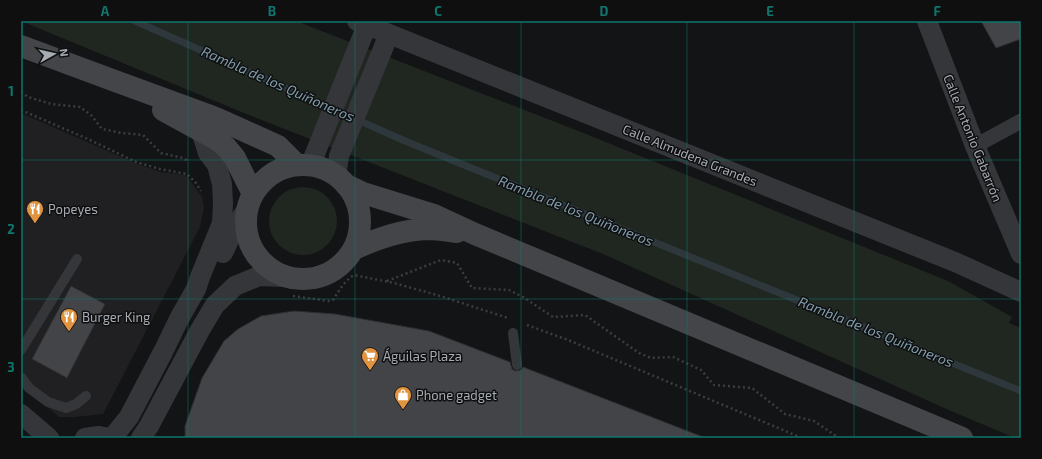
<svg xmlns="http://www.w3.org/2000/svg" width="1042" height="459" font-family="'Exo 2',sans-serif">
  <rect width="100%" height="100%" fill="#131415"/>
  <path fill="#202022" d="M21,113L135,163L161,172L186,175L202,197L204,207L200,227L103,414L74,417H59L21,384Z"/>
  <path fill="#202720" d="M21,21H296L586,134L948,281L1012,317L1009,323L1021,328V438H1015L951,411L603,254L244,113Z
    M269 221a34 34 0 1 1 68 0a34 34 0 1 1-68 0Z"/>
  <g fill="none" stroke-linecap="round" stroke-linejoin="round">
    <path stroke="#2e383c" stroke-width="7" d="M135,21L405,141L1021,391"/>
  </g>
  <path fill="#434448" stroke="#2e2e31" d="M981,21H1021V39L996,48Z
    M71,286L105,304L67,378L32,359Z
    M294,311L335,314L429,331L510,362L512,369L515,371L521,370L523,367L703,437V438H185V426L202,378L224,341L238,329L261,316Z"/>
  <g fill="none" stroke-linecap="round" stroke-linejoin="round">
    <path stroke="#3b3d40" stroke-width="2.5" stroke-dasharray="2 3" stroke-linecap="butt" d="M21,92L28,97L51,104L80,107L91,115L102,129L122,133L143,135L161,153L183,158L188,161
      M21,110L90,140L136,162L160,169L187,174L196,183L201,191
      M387,281L441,260L457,263L472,288L509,290L523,297L553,317L585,315L639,353L651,358L673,357L701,370L714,385L752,388L785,414L814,421L839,438
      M293,296L328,301L333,300C339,291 344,281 354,275L394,283L437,295L508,318
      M527,325L568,340L802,438"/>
    <path stroke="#35363a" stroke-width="10" d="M513,333L517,365
      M21,350L77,259
      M21,377L29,388L48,402L66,408L76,404L86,396"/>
    <path stroke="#35363a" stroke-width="15" d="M975,146L1021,121"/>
    <path stroke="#35363a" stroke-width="20" d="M357,21L955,262L1021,292
      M927,21L975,146L1021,254
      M310,166L367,25
      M336,176L339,156L389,34
      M223,253L235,227L247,209
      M21,414L49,438
      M85,438L99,436L110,438
      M112,438L129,417L164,350L179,319L196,289L200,277L222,223L223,203L222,184L217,165L208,153L201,131
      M141,438L149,426L200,330L215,305L235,286L259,276L285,277"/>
    <path stroke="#434549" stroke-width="22" d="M21,46L107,78L208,115L227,123L278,146L297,165
      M163,110L216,139L226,147L235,158L253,194
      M246 222a57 57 0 1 1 114 0a57 57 0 1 1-114 0Z
      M346,185L363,193L434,215L475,234L962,438
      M354,249C379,238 401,230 429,229C438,229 448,231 457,232"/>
  </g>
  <path fill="none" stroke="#0f766e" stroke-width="1" stroke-opacity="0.55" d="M188,21V438M355,21V438M521,21V438M687,21V438M854,21V438M21,160H1021M21,299H1021"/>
  <defs>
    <symbol id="restaurant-pin" viewBox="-11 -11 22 30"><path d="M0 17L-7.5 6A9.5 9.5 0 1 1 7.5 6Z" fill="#e09440" stroke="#0f0f10"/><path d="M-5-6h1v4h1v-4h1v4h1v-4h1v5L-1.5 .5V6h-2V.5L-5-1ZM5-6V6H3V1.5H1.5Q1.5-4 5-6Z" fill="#fff"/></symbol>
    <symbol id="supermarket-pin" viewBox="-11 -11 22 30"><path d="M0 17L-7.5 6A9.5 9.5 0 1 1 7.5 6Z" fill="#e09440" stroke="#0f0f10"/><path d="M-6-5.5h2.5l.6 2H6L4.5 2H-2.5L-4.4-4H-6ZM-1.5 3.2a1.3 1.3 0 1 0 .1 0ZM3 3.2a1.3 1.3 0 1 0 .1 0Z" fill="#fff"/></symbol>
    <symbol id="shop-pin" viewBox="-11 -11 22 30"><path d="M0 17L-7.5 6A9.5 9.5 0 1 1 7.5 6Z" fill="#e09440" stroke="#0f0f10"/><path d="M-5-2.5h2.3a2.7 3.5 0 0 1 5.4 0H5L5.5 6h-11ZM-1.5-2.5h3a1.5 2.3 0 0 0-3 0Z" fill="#fff"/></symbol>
  </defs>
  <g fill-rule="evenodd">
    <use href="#restaurant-pin" x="25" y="199" width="20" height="27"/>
    <use href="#restaurant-pin" x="59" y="307" width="20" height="27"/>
    <use href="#supermarket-pin" x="360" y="346" width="20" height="27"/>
    <use href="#shop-pin" x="393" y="385" width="20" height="27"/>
  </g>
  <g text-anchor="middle" stroke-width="3" stroke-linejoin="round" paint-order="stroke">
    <g font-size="13" fill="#a6acb4" stroke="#0f0f10">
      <text transform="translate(973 138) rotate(68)" y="5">Calle Antonio Gabarrón</text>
      <text transform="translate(690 155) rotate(22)" y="5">Calle Almudena Grandes</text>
    </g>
    <g font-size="13" fill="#a6acb4" stroke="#0f0f10" text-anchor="start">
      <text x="48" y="214">Popeyes</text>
      <text x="82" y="322">Burger King</text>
      <text x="383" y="361">Águilas Plaza</text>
      <text x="416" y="400">Phone gadget</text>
    </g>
    <g font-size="14" font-style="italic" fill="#809eac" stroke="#0f0f10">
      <text transform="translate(278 84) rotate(24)" y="5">Rambla de los Quiñoneros</text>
      <text transform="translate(576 211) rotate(22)" y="5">Rambla de los Quiñoneros</text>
      <text transform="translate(876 332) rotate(22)" y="5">Rambla de los Quiñoneros</text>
    </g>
  </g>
  <rect width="1042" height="459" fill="none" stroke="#0f0f10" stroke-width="44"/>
  <g transform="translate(54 54) rotate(82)" stroke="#0f0f10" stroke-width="3" paint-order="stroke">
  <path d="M0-3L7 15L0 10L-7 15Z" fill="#a6acb4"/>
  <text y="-6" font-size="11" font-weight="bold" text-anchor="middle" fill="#a6acb4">N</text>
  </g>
  <rect x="22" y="22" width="998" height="415" fill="none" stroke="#0f766e" stroke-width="1.5"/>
  <g font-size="13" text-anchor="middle" font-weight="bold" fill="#0f766e">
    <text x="105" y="16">A</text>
    <text x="272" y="16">B</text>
    <text x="438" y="16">C</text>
    <text x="604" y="16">D</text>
    <text x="770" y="16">E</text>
    <text x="937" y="16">F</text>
    <text x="11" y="96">1</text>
    <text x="11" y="234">2</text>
    <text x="11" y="372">3</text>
  </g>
</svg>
